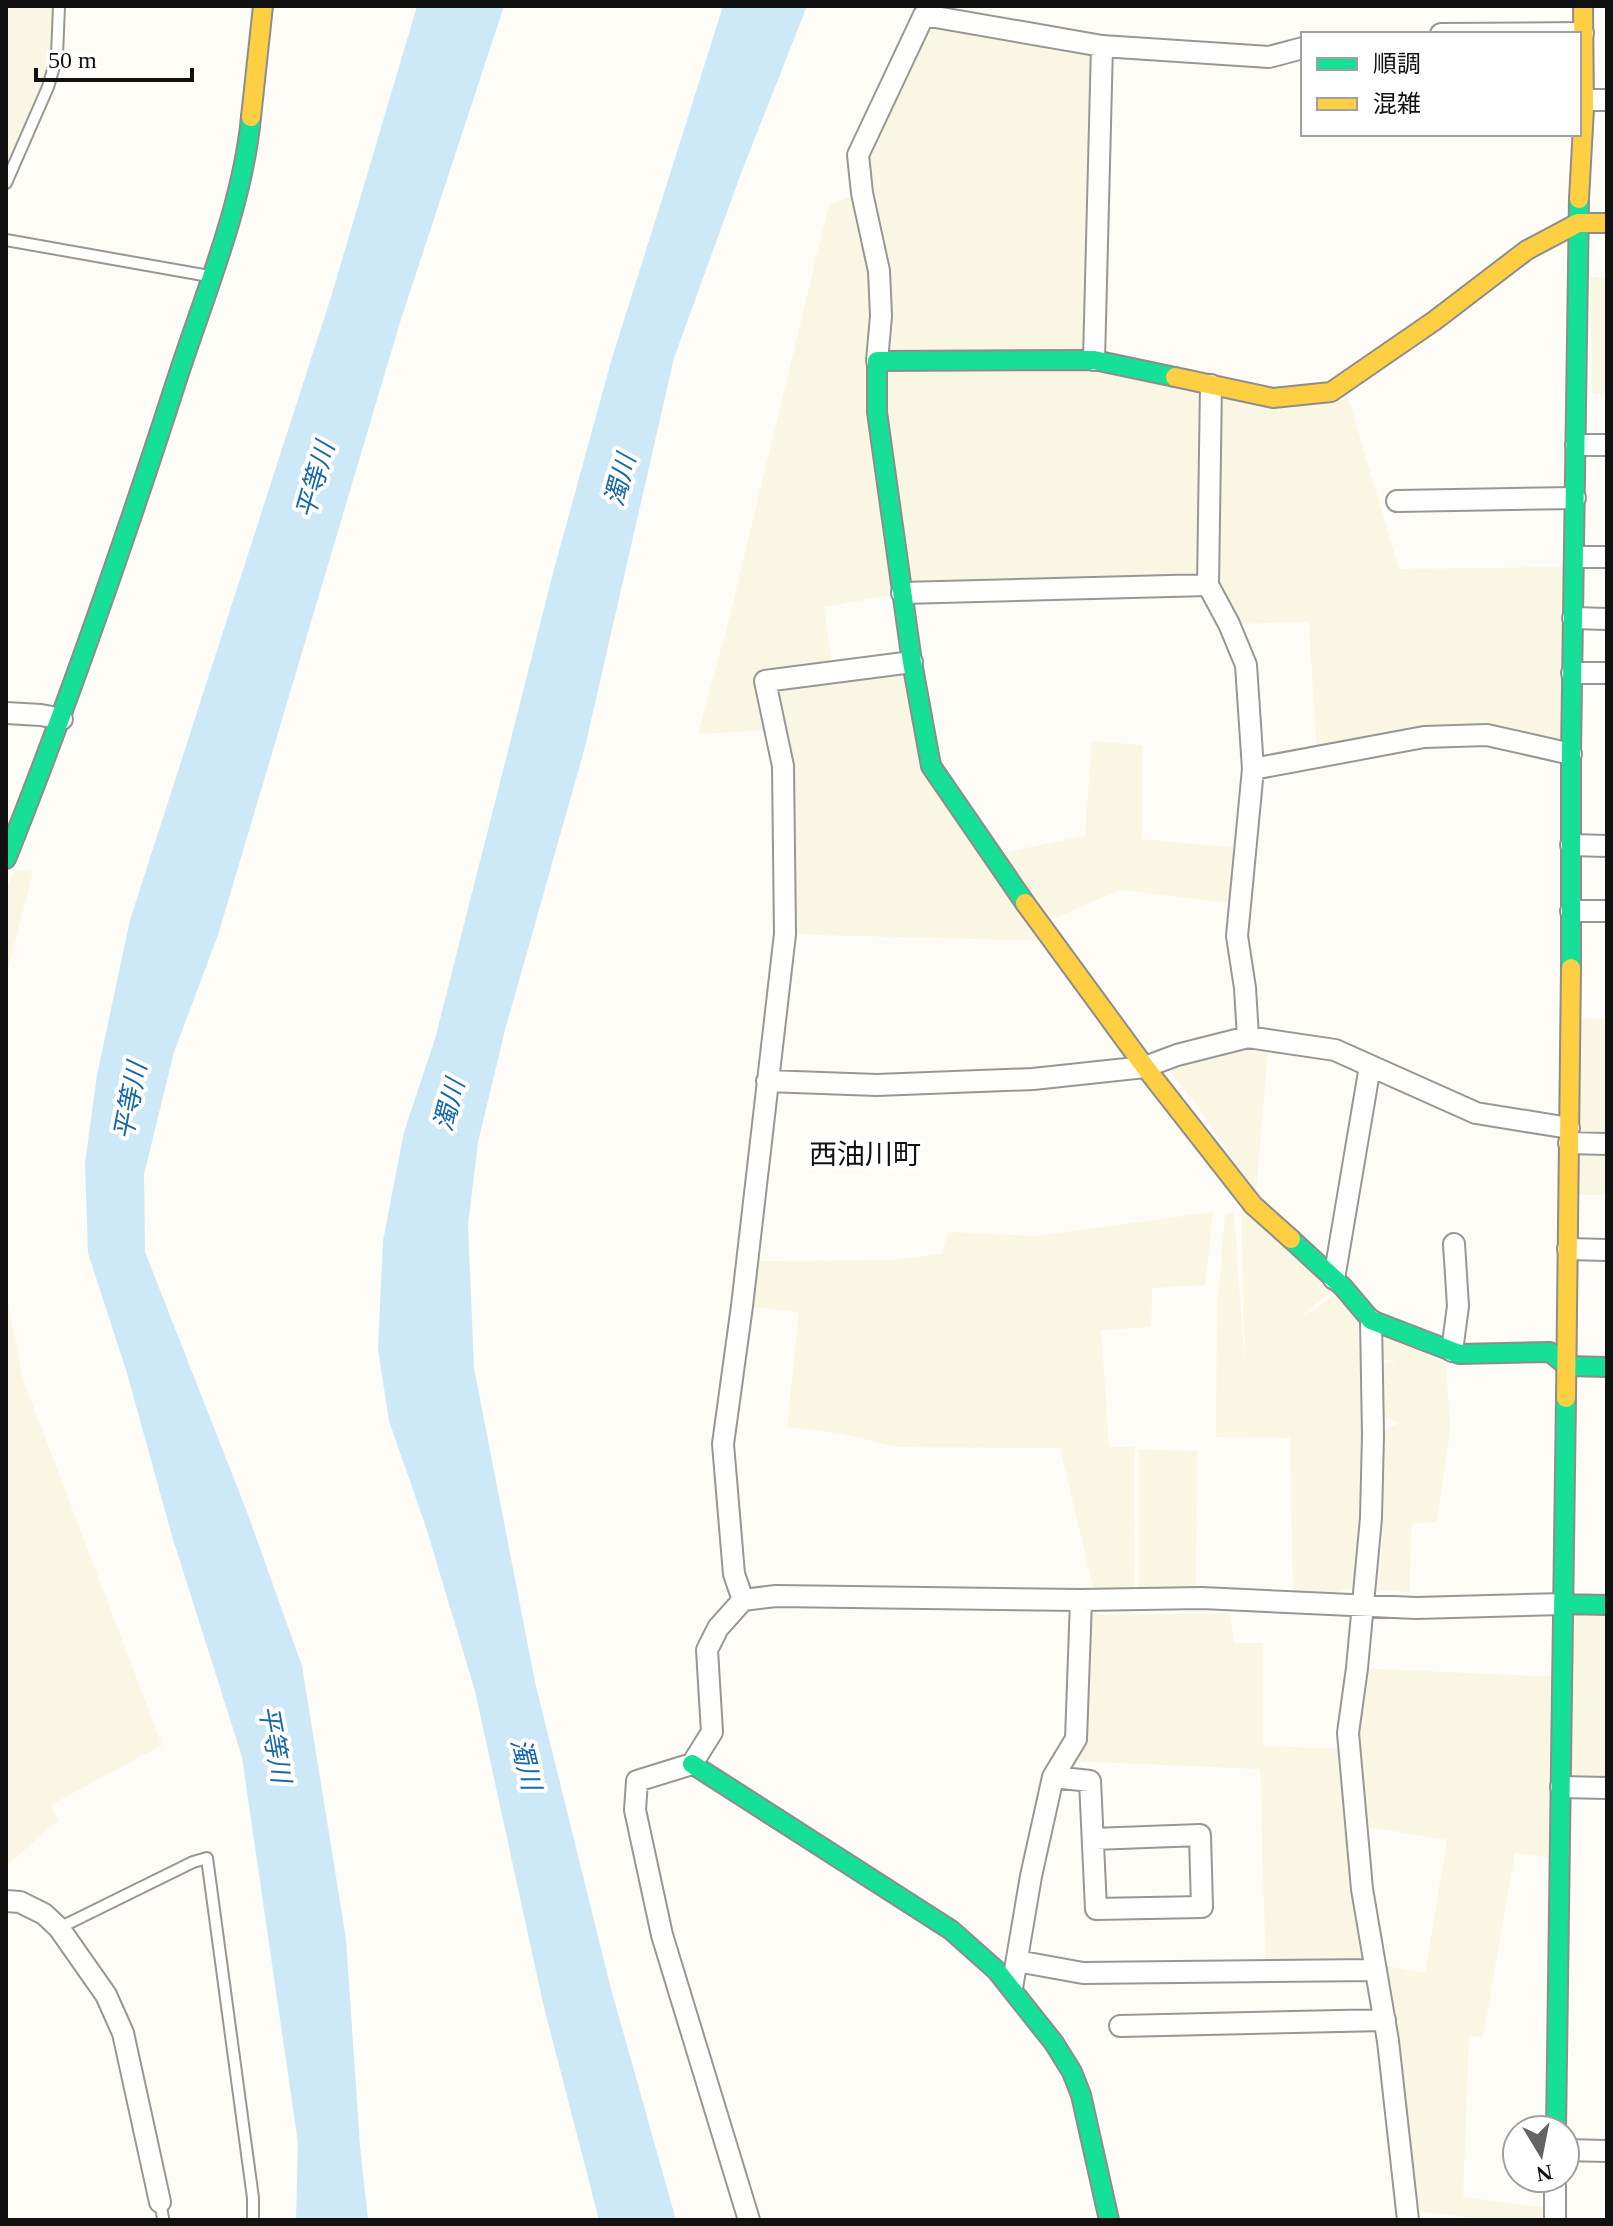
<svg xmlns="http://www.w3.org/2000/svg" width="1613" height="2226" font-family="'Times New Roman','Noto Sans JP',serif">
  <rect width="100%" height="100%" fill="#fdfcf7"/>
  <path fill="#f9f7e4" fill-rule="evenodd" d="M6,6H59L57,56L6,183Z
    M924,15L1102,46L1094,360L1273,398L1344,383L1399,569L1574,567L1571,754L1487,735L1317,758L1309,622L1229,624L1208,585L902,593L824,607L833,672L912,662L931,766L992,855L1085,836L1092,741L1142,745V839L1246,849L1239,904L1120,890L1041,924L1051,941L785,934L775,730L698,734L729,619L829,205L862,193L858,155Z
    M1590,277H1607V394H1592Z
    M14,870L33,872L6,977V891Z
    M1571,1018L1607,1019V1195H1569Z
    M1247,1049L1268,1050L1256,1193L1196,1104L1168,1070L1183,1061Z
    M1241,1209L1332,1291L1297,1320L1337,1294L1358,1319L1366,1513L1355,1587L1305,1602H1293L1290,1438L1216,1437L1217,1309L1225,1216L1234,1210L1245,1371Z
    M1213,1212L1205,1285L1152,1288L1151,1327L1101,1330L1109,1447H1134L1135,1589L1094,1591L1060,1448L896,1447L840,1433L787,1427L799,1312L742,1306L746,1261L889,1260L942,1254L948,1232L1036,1236Z
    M6,1293L23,1379L162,1745L51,1805L58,1820L9,1864L6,1861Z
    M1382,1333L1446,1364L1450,1432L1437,1522L1412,1524L1409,1592L1379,1590L1384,1506L1382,1430L1400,1423L1381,1417L1382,1364L1397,1360H1379Z
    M1139,1449L1197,1451L1196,1588L1139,1590Z
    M1081,1600L1098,1615L1229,1613L1235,1643H1263V1746L1349,1749L1357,1668L1562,1677L1563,1604L1607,1605V1788L1561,1787L1560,1859L1515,1853L1483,2037L1469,2036L1463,2197L1555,2209V2220H1490L1406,2210L1377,1977L1266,1971L1260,1769L1063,1761L1076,1739ZM1357,1825L1447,1840L1425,1973L1375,1964Z"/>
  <path fill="#cde8f7" d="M417,6H504L401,319L218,935L174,1052L144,1174L145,1252L247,1512L302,1666L346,1939L360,2146L368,2220H296L298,2143L242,1757L172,1536L127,1373L88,1253L85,1163L97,1075L130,920L331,297Z
    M723,6H807L740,176L674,358L585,747L505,1030L478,1142L468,1225L474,1368L535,1682L610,1985L676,2220H599L543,2003L475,1691L426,1527L389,1421L378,1349L383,1241L404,1132L435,1039L553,573L612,358Z"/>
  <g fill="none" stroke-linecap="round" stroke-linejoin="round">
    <defs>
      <path id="lane" d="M6,183L48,87L57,56L59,6
        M6,240L209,276
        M59,1928L193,1862L207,1858L253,2198V2220
        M160,2202L163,2218"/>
      <path id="street" d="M1441,34L1583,33
        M1584,100H1607
        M1094,360L1102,46
        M877,361L881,316L879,271L862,193L858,155L924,15L1102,46L1269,57L1303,48
        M1576,445H1607
        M1397,501L1575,498
        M1575,557H1607
        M902,593L1208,585
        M1573,618L1607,619
        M1572,673H1607
        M6,713L41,715L62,719
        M1253,769L1424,737L1487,735L1571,754
        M1571,845L1607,846
        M1571,911H1607
        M1248,1037L1335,1050L1476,1113L1569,1128
        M767,1081L877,1085L1033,1079L1145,1067L1177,1055L1248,1037L1245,988L1237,936L1253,769L1246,665L1229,624L1208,585L1211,385
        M1569,1143L1607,1144
        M1568,1249L1607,1250
        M1334,1279L1370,1066
        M1371,1320L1373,1435L1371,1518L1357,1668L1348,1733L1362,1889L1388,2041L1408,2220
        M1452,1351L1458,1306L1454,1244
        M743,1600L734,1574L723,1444L742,1306L785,934L783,766L765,681L912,662
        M1053,1777L1090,1781L1096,1909L1202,1907L1200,1835L1093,1839
        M1561,1787L1607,1788
        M6,1901L20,1902L44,1914L59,1928L106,1995L123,2033L160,2202
        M1017,1961L1083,1973L1376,1970
        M1012,1988L1031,1876L1053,1777L1076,1739L1081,1600
        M1120,2026L1385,2020
        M1565,2150L1607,2151
        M749,2220L662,1935L635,1810L637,1781L692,1764L712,1732L707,1650L718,1628L743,1600L776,1596L1081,1600L1202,1598L1416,1608L1563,1604
        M1555,2220V2178"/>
      <path id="fast" d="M6,859C70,699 126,537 179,373C206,291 243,203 251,117
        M1025,903L931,766L912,662L877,412V361L1094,360L1175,377
        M1571,968V754L1579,199
        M1291,1239L1343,1287L1371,1320L1459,1354L1550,1352L1567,1366L1607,1367
        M1563,1604L1607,1605
        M692,1764L951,1930L996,1970L1054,2043L1072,2072L1081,2095L1109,2220
        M1556,2130L1566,1398"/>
      <path id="slow" d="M251,117L263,6
        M1579,199L1584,108L1583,6
        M1175,377L1273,398L1331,392L1434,321L1527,250L1578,223H1607
        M1025,903L1145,1067L1253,1205L1291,1239
        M1566,1398L1571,968"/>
    </defs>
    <use href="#lane" stroke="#979795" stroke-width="14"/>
    <use href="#street" stroke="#979795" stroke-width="24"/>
    <use href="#fast" stroke="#8e8d8b" stroke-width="22"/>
    <use href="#slow" stroke="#8e8d8b" stroke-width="22"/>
    <use href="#lane" stroke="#fffffe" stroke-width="10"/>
    <use href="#street" stroke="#fffffe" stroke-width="20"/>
    <use href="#fast" stroke="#16e098" stroke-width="18"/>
    <use href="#slow" stroke="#ffcf43" stroke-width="18"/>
  </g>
  <g text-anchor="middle" stroke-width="8" stroke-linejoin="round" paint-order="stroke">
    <g font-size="26" font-style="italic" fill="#1768a6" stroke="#fff">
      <text transform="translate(315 480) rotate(-74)" y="9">平等川</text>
      <text transform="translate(620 480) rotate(-75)" y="9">濁川</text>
      <text transform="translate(130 1101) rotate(-79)" y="9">平等川</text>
      <text transform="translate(449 1105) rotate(-75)" y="9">濁川</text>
      <text transform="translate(275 1744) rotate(80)" y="9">平等川</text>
      <text transform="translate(526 1764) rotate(76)" y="9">濁川</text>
    </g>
    <g font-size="28" fill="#111" stroke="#fff">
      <text x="865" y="1164">西油川町</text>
    </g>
  </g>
  <rect width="1613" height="2226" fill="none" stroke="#111111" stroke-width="16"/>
  <rect x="1301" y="32" width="280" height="104" fill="#ffffff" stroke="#a0a0a0" stroke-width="2"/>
  <rect x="1317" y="58" width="40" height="12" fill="#16e098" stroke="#a0a0a0" stroke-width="2"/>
  <text x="1373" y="72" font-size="24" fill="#111111">順調</text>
  <rect x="1317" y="98" width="40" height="12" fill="#ffcf43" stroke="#a0a0a0" stroke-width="2"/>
  <text x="1373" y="112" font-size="24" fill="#111111">混雑</text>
  <g transform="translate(1541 2154) rotate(170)"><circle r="38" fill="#ffffff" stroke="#a0a0a0" stroke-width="2"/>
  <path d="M0-6L14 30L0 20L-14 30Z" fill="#646362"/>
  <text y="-12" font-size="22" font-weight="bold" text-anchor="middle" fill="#111111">N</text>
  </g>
  <path d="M36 68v12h156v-12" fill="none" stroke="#111111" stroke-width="4"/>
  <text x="48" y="68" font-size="24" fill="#111111" stroke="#ffffff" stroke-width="6" paint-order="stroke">50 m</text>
</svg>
